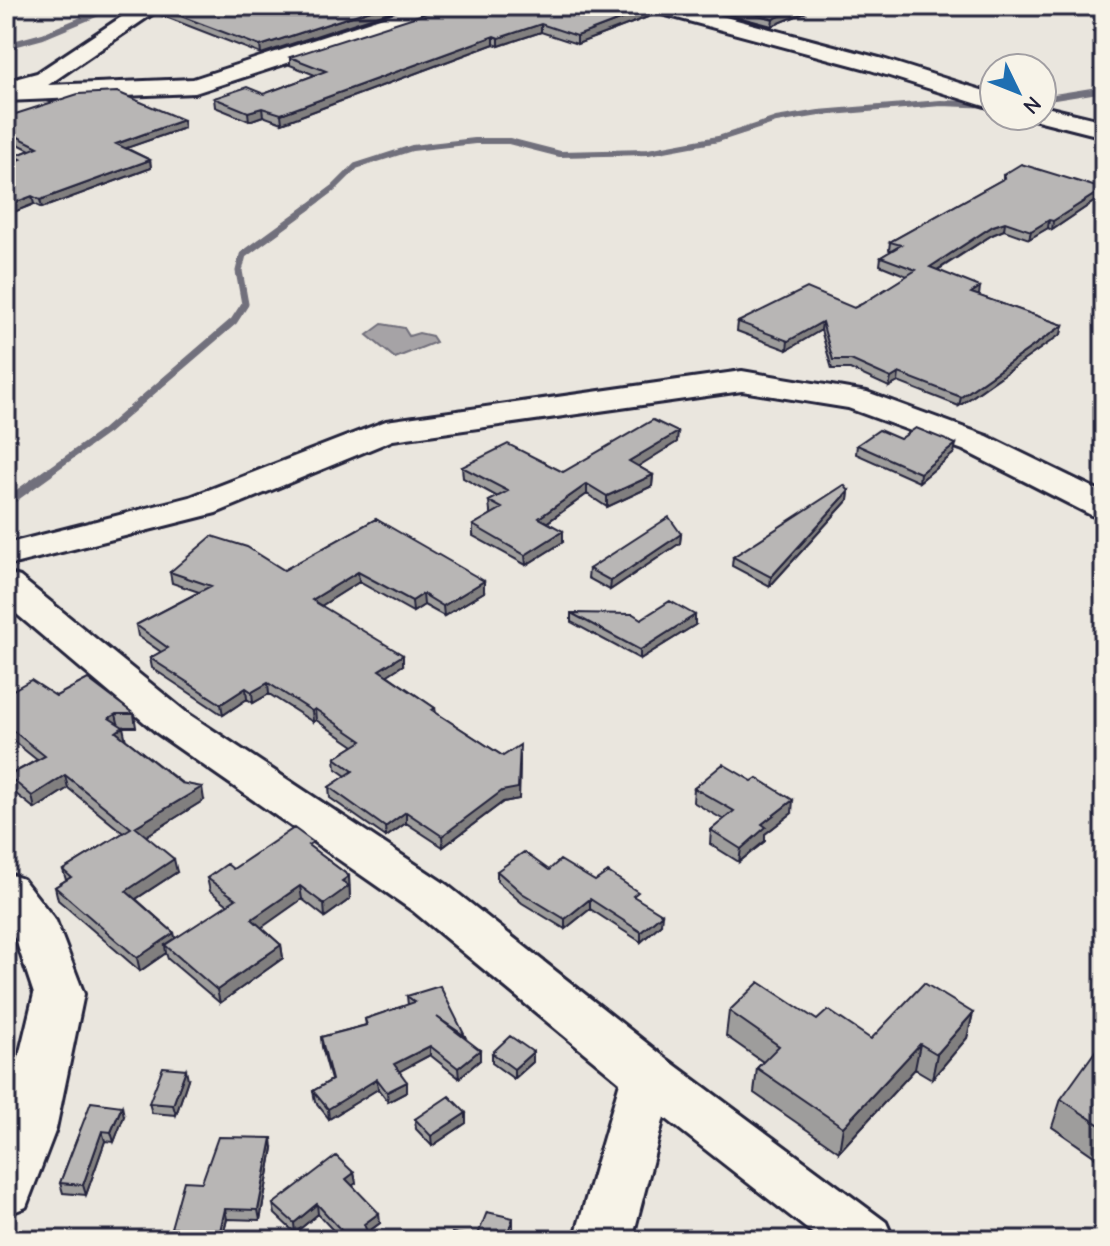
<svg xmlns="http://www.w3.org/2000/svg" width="1110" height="1246" font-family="'Comic Neue',sans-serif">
  <rect width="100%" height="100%" fill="#eae6de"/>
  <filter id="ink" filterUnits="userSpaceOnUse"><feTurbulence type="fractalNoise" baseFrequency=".0125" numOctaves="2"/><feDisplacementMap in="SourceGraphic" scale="16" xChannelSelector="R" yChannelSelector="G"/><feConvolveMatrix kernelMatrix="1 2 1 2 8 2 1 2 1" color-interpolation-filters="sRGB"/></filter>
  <g filter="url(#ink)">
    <path fill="#a6a3a6" stroke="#716f7b" stroke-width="2" d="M382,324L404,328L409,336L419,333L432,336L436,342L395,358L367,335Z"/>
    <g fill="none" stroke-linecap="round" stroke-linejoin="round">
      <path stroke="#716f7b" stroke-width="6" d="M6,46L43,36L115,6
        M1042,99L1104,89
        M306,209L334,188L356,166L412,148L475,141H509L560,154L648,152L718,139L776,120L819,113L941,103L994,105"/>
      <path stroke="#716f7b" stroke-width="7" d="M46,474L106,431L234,321L245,304L239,271L243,255L309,207"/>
      <path stroke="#716f7b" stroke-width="9" d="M6,503L49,472"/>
      <defs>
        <path id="minor" d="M138,6H164L48,85L193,79L417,6H450L447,11L195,93L6,101V87L11,80L37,73Z
          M648,6H684L883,59L994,94V109L867,69L651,11Z
          M1042,106L1104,121V137L1033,119L1031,116H1042Z
          M742,371L867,392L987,436L1104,493V518L1091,515L963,450L848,408L742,391L393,440L216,513L6,566V544L190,497L386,421Z
          M6,573L20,577L187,713L447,885L668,1060L886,1222L894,1240H821L664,1117L632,1240H574L620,1082L413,911L157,733L6,605Z
          M6,873L23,879L56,921L84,994L56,1129L26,1207L6,1215V1110L34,994L16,940L6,926Z"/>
      </defs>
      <use href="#minor" stroke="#22223b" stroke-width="6"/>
      <use href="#minor" fill="#f7f3e8" fill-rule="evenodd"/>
    </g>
    <path fill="#9e9d9c" stroke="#22223b" stroke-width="2" d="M407,6L261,54L158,14L157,7Z
      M652,6L653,15L577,44L541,32L499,46L494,44L282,123L263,116L249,121L215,107L214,98L264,94L315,75L290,65V57Z
      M696,6H807L806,12L772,26Z
      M6,117L184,128L126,148L150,160L151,168L42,208L34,204L6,215V164L16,161L15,156L30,150L6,138Z
      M1003,175L1101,197L1052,230L1048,228L1029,239L1004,230L992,235L938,270L979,296L1063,325L1061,334L959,406L898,382L889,387L850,369H832L821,330L787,350L737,331L738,322L854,308L862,304L907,276L880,265L881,257L891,251L889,250L890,242L1003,179Z
      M900,439L954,453L919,482L856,454L857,445Z
      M677,442L638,466L653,475L652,486L607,507L587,494L548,522L563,542L526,565L473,536V525L492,514L490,512L489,501L498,497L463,478L462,467L563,472Z
      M849,491L848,500L770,586L732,566L733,557Z
      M376,519L484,592L444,616L424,605L413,612L359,582L321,606L403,665L387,675L435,708L436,713L503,756H520L519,799L503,802L443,847L406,823L386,837L330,798L329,787L346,776L336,769L335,758L354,746L316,720L313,722L269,694L253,703L247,699L223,715L152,668L150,658L161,652L138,636L136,625L199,592L172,583L170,572L284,570Z
      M681,534L680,543L610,590L588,578L589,569Z
      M571,613L641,619L695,625L640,659L571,622Z
      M6,694L56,696L134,714L136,727H122L125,739L204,800L146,836L177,872L136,899L174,933L175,939L228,905L210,891L207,878L233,869L314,850L349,876L350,899L325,917L302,899L261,927L281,945L283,958L220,1003L168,959L166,953L140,971L58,900L55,887L66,880L63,870L123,833L68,788L35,809L11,790L8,776L37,760L6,735Z
      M752,781L792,813L765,834V841L739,862L710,844L711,830L724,820L693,802L694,788Z
      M549,870L595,881L638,899L661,924L641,942L590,909L565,929L522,903L497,881V871Z
      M407,996L465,1036V1039L480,1060L459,1078L430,1055L399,1071L407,1092L388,1102L378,1089L329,1119L315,1101L313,1091L331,1080L322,1047L321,1037L366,1025L365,1019L408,1005Z
      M729,1011L817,1020L871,1039L973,1013L967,1038L932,1079L915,1069L839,1152L754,1093L757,1068L763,1062L726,1036Z
      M533,1052V1062L514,1079L492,1063V1053Z
      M1104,1055V1163L1052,1127L1061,1099Z
      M188,1079L176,1115L152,1113L149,1103Z
      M466,1113V1123L432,1146L416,1129L415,1119Z
      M124,1116L114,1142L105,1141L86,1195L63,1193L60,1183L81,1128Z
      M273,1148L260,1220L227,1219L222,1240L174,1237L171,1228L202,1182Z
      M354,1173L356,1183L352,1185L380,1223L367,1233L370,1240H342L318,1214L295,1233L275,1214L273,1204Z"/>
    <path fill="#817f7f" stroke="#22223b" stroke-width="2" d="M383,6H407L261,54L260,46Z
      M803,6H807L806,12L772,26L773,19Z
      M653,7V15L577,44V36Z
      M541,24V32L499,46V38Z
      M494,36V44L282,123L281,114Z
      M262,108L263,116L249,121L248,112Z
      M183,120L184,128L118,151L116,144Z
      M150,160L151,168L42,208L40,200Z
      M1103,189L1101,197L1052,230L1053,221Z
      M32,196L34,204L6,215V206Z
      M1049,220L1048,228L1029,239L1031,231Z
      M1005,222L1004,230L992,235L929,275L930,267L993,226Z
      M980,287L979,296L971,293Z
      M822,322L821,330L787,350L788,341Z
      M1063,325L1061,334L959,406L961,397Z
      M899,373L898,382L889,387L891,378Z
      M678,432L677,442L629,472V461Z
      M956,444L954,453L919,482L920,473Z
      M653,475L652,486L607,507V496Z
      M587,484V494L539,528V518Z
      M849,491L848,500L770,586L771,577Z
      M563,531V542L526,565L525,555Z
      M681,534L680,543L610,590L611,581Z
      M358,572L359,582L313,611L312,600Z
      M484,581V592L444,616L443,606Z
      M423,594L424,605L413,612L412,601Z
      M695,615V625L640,659V650Z
      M403,655V665L380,680L379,670Z
      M268,683L269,694L253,703L252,692Z
      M246,688L247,699L223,715L221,704Z
      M315,709L316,720L313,722L312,711Z
      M116,714L119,727L109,718Z
      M123,727L126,741L116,732Z
      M520,756L519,799L503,802L443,847L442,836Z
      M65,775L68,788L35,809L32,796Z
      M202,787L204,800L138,841L135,827Z
      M793,800L792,813L765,834V841L739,862L741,849L762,824Z
      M406,812V823L386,837L385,827Z
      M174,859L177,872L128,904L126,891Z
      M349,876L350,899L325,917L324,904L342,881Z
      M300,886L302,899L254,933L252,919Z
      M590,899V909L565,929V919Z
      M662,914L661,924L641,942V932Z
      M174,933L177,946L165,945L166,953L140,971L137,958Z
      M281,945L283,958L220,1003L217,990Z
      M973,1013L967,1038L932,1079L937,1054Z
      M920,1044L915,1069L839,1152L843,1127Z
      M430,1046V1055L395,1074L394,1064Z
      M480,1050V1060L459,1078L458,1068Z
      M533,1052V1062L514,1079V1069Z
      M186,1069L188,1079L176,1115L173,1105Z
      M377,1079L378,1089L329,1119L328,1109Z
      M407,1082V1092L388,1102L387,1092Z
      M122,1106L124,1116L114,1142L111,1132Z
      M466,1113V1123L432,1146L431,1136Z
      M102,1131L105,1141L86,1195L83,1185Z
      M272,1138L273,1148L260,1220L258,1210Z
      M354,1173L356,1183L348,1189L346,1179Z
      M317,1204L318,1214L295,1233L294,1223Z
      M225,1209L227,1219L222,1240L220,1231Z
      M379,1213L380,1223L365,1234L364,1224Z
      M513,1218V1228L509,1240H505Z"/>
    <path fill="#b8b6b5" stroke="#22223b" stroke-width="2" d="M159,6H383L260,46L157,7Z
      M448,6L653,7L577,36L541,24L499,38L494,36L281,114L262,108L248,112L214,98L247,87L264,94L326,71L290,57Z
      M725,6H803L773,19Z
      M117,92L183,120L116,144L150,160L40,200L32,196L6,206V164L21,159L15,156L38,147L6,131V117L78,94Z
      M1021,164L1103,189L1053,221L1049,220L1031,231L1005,222L993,226L930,267L980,287L971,293L1063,325L961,397L899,373L891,378L851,360H833L822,322L788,341L738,322L807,288L854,308L862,304L916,270L881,257L901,245L890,242L1005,178L1003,175Z
      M653,420L678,432L629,461L653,475L607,496L587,484L539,518L563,531L525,555L473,525L502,508L489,501L508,491L462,467L508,444L563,472Z
      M916,428L956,444L920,473L857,445L879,430L900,439Z
      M844,485L849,491L771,577L733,557Z
      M669,517L681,534L611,581L589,569Z
      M376,519L484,581L443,606L423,594L412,601L358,572L312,600L403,655L379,670L435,708L432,710L503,756L520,745L518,788L502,791L442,836L406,812L385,827L329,787L353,771L335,758L362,741L315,709L312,711L268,683L252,692L246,688L221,704L150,658L168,648L136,625L211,586L170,572L212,536L247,547L284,570Z
      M670,601L695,615L640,650L571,613L633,614L641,619Z
      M88,679L134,714H116L109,718L123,727L116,732L181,783L202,787L135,827L174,859L126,891L174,933L137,958L55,887L71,877L63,870L131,828L65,775L32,796L8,776L45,756L6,725V694L31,680L56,696Z
      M723,764L752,781L757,778L793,800L762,824L766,827L741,849L711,830L734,811L694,788Z
      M294,828L313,842L308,845L349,876L342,881L349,886L324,904L300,886L252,919L281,945L217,990L165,945L236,899L207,878L227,864L233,869Z
      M524,852L549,870L560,860L595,881L608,872L638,892L633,896L662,914L641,932L590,899L565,919L522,893L497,871Z
      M759,982L817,1020L828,1010L871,1039L924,983L973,1013L937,1054L920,1044L843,1127L757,1068L779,1046L729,1011Z
      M440,986L465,1036L437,1017L480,1050L458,1068L430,1046L394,1064L407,1082L387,1092L377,1079L328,1109L313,1091L332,1080L321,1037L367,1025L365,1019L415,1002L407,996Z
      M510,1036L533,1052L514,1069L492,1053Z
      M1096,1050L1104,1055V1128L1061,1099Z
      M163,1067L186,1069L173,1105L149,1103Z
      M449,1096L466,1113L431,1136L415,1119Z
      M91,1102L122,1106L111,1132L102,1131L83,1185L60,1183Z
      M218,1137L272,1138L258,1210L225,1209L220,1231L171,1228L184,1181L202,1182Z
      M336,1156L354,1173L346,1179L379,1213L364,1224L370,1240H350L317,1204L294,1223L273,1204Z
      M487,1212L513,1218L505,1240H451L452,1233L477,1237Z"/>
  </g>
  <rect width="1110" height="1246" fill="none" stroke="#f7f3e8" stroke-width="32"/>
  <rect x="16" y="16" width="1078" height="1214" fill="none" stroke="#22223b" stroke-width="3" filter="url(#ink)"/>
  <g transform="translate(1018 92) rotate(133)"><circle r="38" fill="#f7f3e8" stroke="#a29fa3" stroke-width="2"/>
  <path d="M0-6L14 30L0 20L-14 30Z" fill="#1f6fb2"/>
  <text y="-12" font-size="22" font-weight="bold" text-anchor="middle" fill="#22223b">N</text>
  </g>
</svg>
